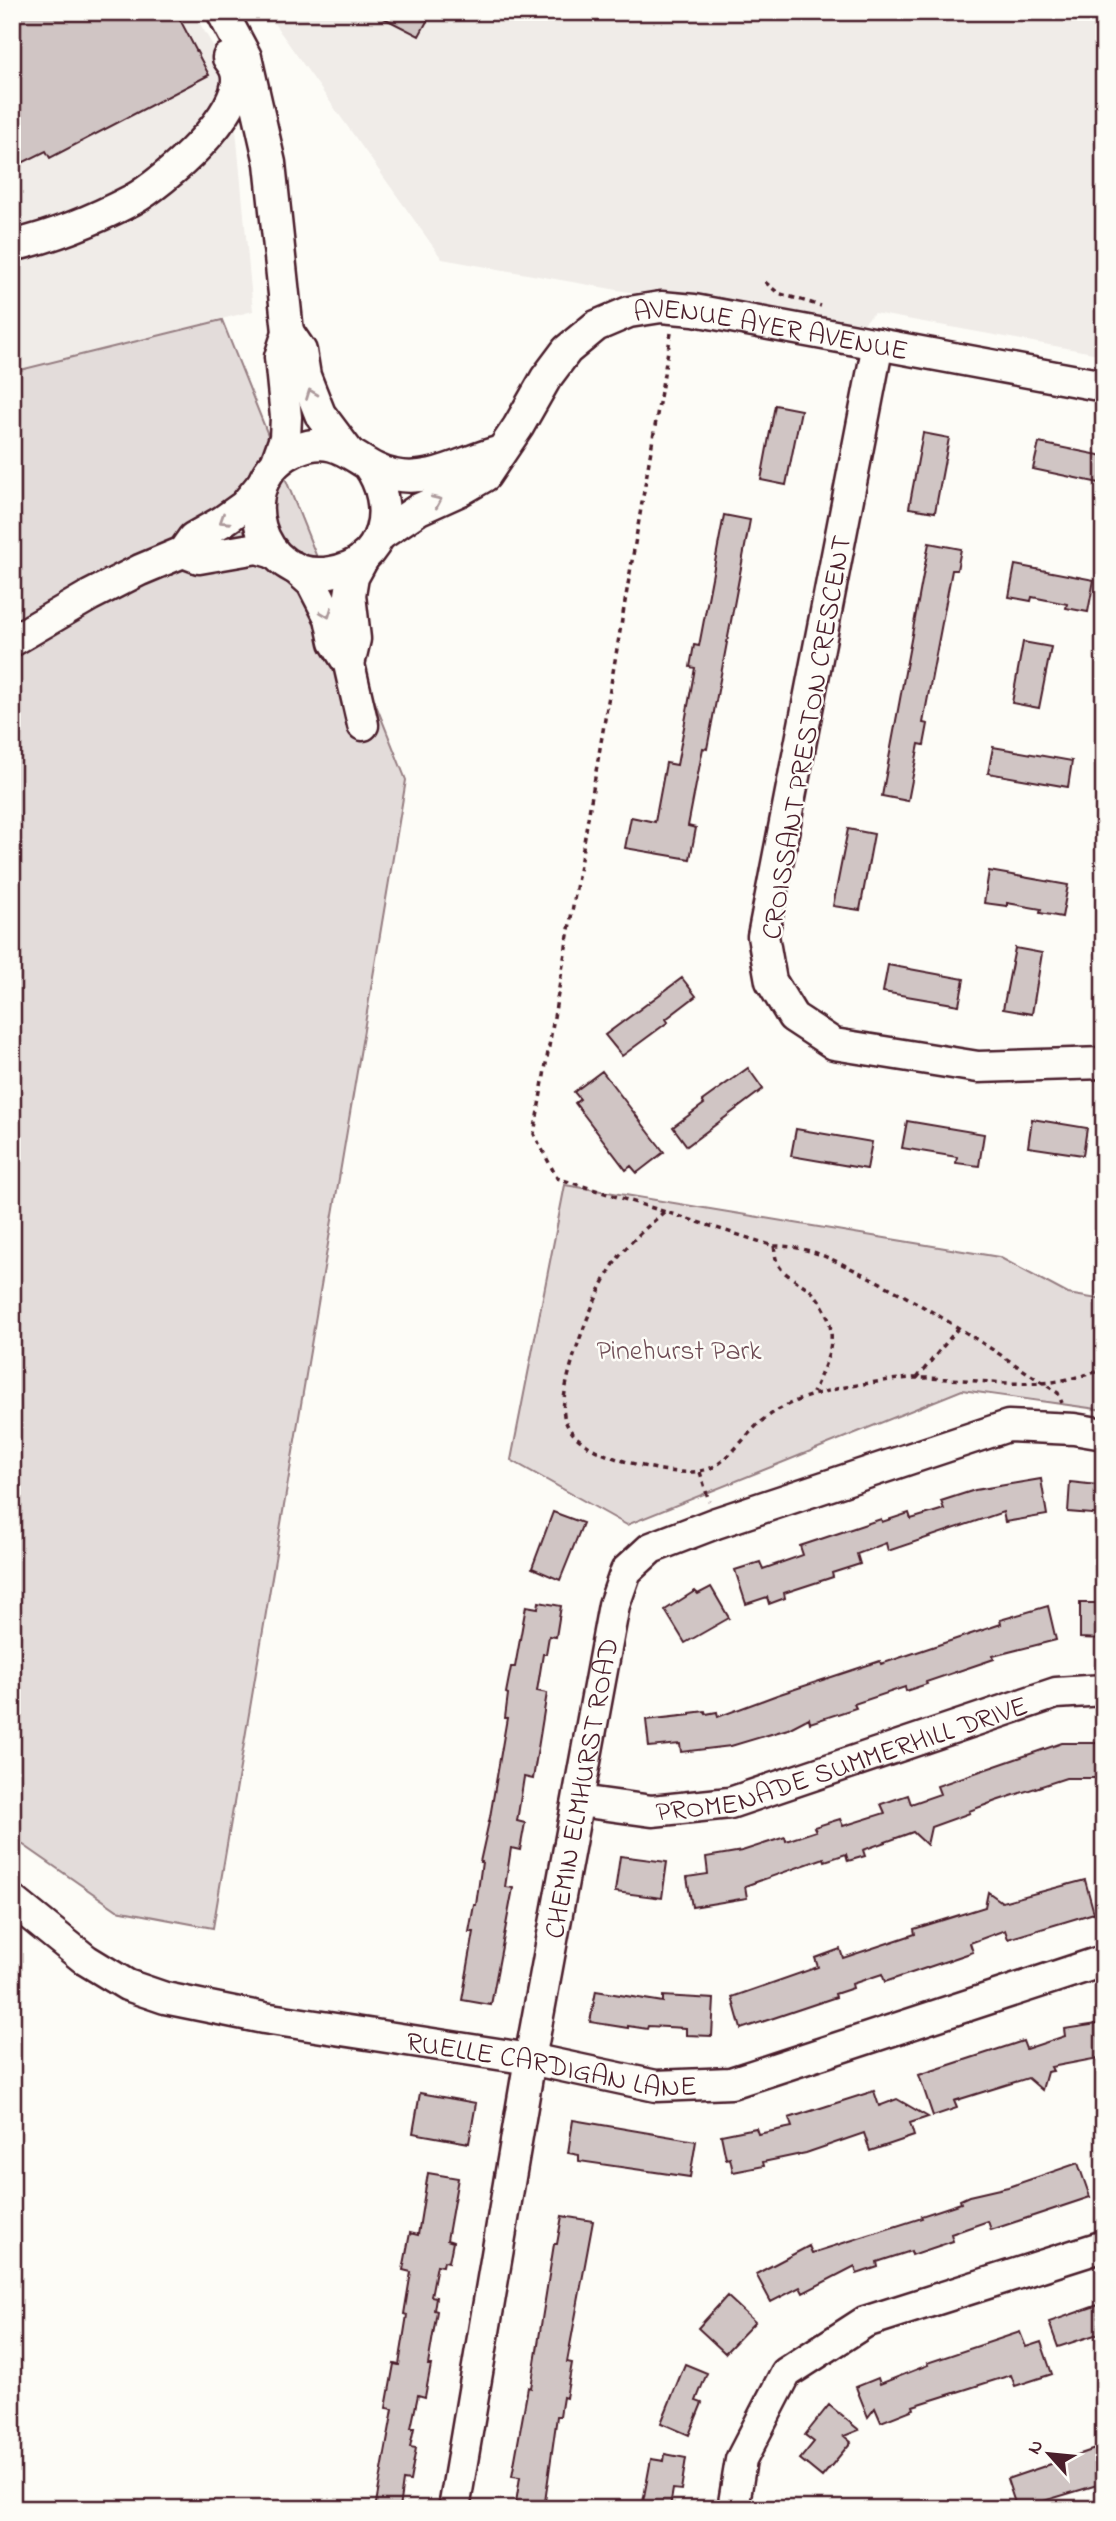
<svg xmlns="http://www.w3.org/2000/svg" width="1116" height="2521" font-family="'Indie Flower',sans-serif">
  <rect width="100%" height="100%" fill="#fdfcf7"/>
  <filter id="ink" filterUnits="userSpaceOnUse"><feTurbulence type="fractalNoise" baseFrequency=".0143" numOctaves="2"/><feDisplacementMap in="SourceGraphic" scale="14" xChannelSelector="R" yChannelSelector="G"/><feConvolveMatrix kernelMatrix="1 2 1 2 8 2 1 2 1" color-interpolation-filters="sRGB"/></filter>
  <g filter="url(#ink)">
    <path fill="#f0ece8" d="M12,12H193L231,76L253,311L12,372Z
      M266,12H1104V355L874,313L855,332L442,259Z"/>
    <path fill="#e3dcda" stroke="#967e82" stroke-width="2" d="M222,320L406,780L213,1928L117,1910L12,1837V372Z
      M565,1185L999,1257L1068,1294L1104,1300V1410L962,1390L627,1525L511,1460Z"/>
    <path fill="#d0c5c4" stroke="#4a1f2b" stroke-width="2" d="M12,12H176L209,75L50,158L46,151L12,168Z
      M372,12H432L419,36Z
      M775,405L801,410L786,485L761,480Z
      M923,433L949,438L935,512L909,508Z
      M1039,443L1104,456V484L1033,469Z
      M724,515L750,520L707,749L703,748L688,826L696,828L690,859L625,848L631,817L655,822L666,763L677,765L695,668L690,667L694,645L699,646Z
      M929,543L961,549L957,570H952L923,723L928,724L924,745L919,744L908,801L882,796Z
      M1015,565L1094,580L1088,612L1066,608L1067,604L1032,597L1031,601L1009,597Z
      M1023,642L1051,647L1039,708L1012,703Z
      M993,747L1072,761L1068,787L988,773Z
      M848,829L874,834L860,910L833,906Z
      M989,871L1068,885L1062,917L1040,913L1041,909L1007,903V906L984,903Z
      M1015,948L1042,953L1032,1014L1003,1009Z
      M888,965L964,979L959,1005L883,992Z
      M682,978L696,996L666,1019L668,1022L622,1056L605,1035Z
      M748,1068L763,1089L687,1146L673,1127L704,1104L702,1101Z
      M602,1071L664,1152L637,1173L631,1166L626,1170L575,1103L580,1099L574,1092Z
      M1032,1119L1087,1128L1083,1155L1028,1147Z
      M907,1121L984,1134L979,1166L956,1163L957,1157L902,1148Z
      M796,1129L872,1142L867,1169L791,1156Z
      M1041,1479L1047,1515L1005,1522L1003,1512L888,1551L886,1543L857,1554L860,1564L832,1573L833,1577L784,1593L785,1598L769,1604L767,1597L746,1604L735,1570L760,1562L763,1569L803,1555L800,1546L881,1519L882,1522L909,1513L911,1519L944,1509L941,1501L975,1490Z
      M1070,1482L1097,1485V1488L1104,1489V1515L1068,1512Z
      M553,1512L583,1523L560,1580L532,1568Z
      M711,1587L729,1618L685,1643L665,1610L695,1591L698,1594Z
      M539,1602L561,1606L556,1637L549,1636L546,1654H543L537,1691L547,1693L533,1779L524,1777L517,1821L525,1823L520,1850L511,1848L505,1887L513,1888L491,2005L462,2000L474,1932H469L474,1905H476L482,1862H480L490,1817L507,1718H505L508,1694L506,1693L511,1667H515L526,1606L538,1608Z
      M1080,1603H1104V1639L1080,1638Z
      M1048,1606L1056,1640L993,1656L994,1659L926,1682L927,1684L906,1691L905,1687L854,1704L856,1708L810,1723L809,1718L788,1729L731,1746L681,1752L680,1744L649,1747L646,1720L690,1715V1713L705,1711L706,1714L717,1712L718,1717L777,1695L880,1661L881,1664L1001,1624L1000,1620Z
      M1062,1743H1104V1778H1066L996,1801L969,1811L970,1813L931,1827L927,1845L913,1832L863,1850L865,1856L848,1861L846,1854L825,1861L824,1858L745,1886L747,1898L692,1907L687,1877L708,1874L706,1857L742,1851L785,1837L786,1841L816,1831L814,1827L840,1819L843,1826L885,1813L881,1804L908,1795L911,1804L940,1794L937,1786Z
      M620,1856L667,1862L662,1898L615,1892Z
      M1085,1880L1094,1913L1008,1939L1005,1930L970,1943L973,1952L885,1982L882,1974L852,1984L853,1988L835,1994L836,1997L741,2029L732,1997L818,1967L815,1958L840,1949L843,1958L915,1934L914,1929L985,1907L988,1892L1002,1902Z
      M596,1991L663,2002V1996L714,1999L712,2036L686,2035V2028L648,2026L647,2029L628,2026V2028L590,2022Z
      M1104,2023V2057L1051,2067L1053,2071L1047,2072L1042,2090L1028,2078L954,2101L957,2108L933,2116L919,2075L1023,2041L1026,2049L1065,2036L1064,2029Z
      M874,2091L879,2106L897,2099L928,2117L910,2123L914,2136L870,2151L864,2133L806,2153L763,2162L764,2166L733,2172L730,2158L726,2159L721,2135L756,2128L758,2134L792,2127L789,2118Z
      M420,2093L476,2103L469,2143L413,2133Z
      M573,2120L696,2141L690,2177L579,2161V2155L568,2153Z
      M1078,2163L1090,2197L991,2230L988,2221L951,2234L953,2241L912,2255L911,2251L877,2262L878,2267L857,2274L855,2266L803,2293L800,2287L771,2302L756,2274L809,2246L812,2253L922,2218L921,2216L961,2203L960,2200L969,2196L1008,2187Z
      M428,2173L458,2178L447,2240L453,2242L449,2262L444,2261L443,2266L437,2265L431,2296L436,2297L434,2310L437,2311L428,2365H431L425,2397L418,2395L411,2428H414L410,2447L416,2448L410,2481L403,2480L399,2509H375L393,2409L386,2408L394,2364L399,2365L407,2315L404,2314L411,2272L403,2270L410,2233L418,2235Z
      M562,2216L593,2221L567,2362L572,2363L566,2398L563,2397L560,2416H557L544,2509H515L520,2477L512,2476L528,2387L531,2388L554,2244H557Z
      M727,2296L755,2322L725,2353L698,2328Z
      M1104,2303V2332L1058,2347L1049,2322Z
      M1020,2332L1026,2347L1041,2342L1052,2374L1015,2386L1011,2375L913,2406L914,2409L881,2422L875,2408L868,2417L856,2387L878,2378L880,2384L928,2365L927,2363Z
      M685,2364L707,2373L696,2401L702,2403L689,2435L661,2423Z
      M829,2405L859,2430L844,2436L851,2442L822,2477L800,2459L814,2442L805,2435Z
      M1104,2446V2483L1017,2509L1007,2479Z
      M665,2454L686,2458L681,2490L673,2489L670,2507L643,2502L651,2459L664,2461Z"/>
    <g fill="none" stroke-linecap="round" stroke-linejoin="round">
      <defs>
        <g id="minor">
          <path d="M222,12L246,57L270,163L288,332L280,357L286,417L285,438L276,463"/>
          <path d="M12,246C54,236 94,220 132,200C163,183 247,111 236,72C235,68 231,62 228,58"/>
          <path d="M288,332L301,351L305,376L320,414L347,450"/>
          <path d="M878,344L763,936L771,981L793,1017L834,1044L978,1067L1104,1063"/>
          <path d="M368,465C397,505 386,563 331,572C258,585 228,480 296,450C342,430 356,468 394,475C432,483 465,460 501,451"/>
          <path id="s1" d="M379,536L419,509L461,490L485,476L518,427L546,378L567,350L596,326L629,312L661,307L694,310L1104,386"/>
          <path d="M183,552L199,558L257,548L274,553"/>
          <path d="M294,567L312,583L330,618L335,642L349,664L363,725"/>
          <path d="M12,641L89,596L140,570L183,552L193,538L223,521L244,506L262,484"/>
          <path d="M350,660L355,639L350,595L353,577L364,557"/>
          <path id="s2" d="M579,1801L652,1811L730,1803L1056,1693L1104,1690"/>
          <path id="s3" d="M12,1900L86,1960L127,1985L165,1998L264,2018L530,2059L656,2086L731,2083L1097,1963H1104"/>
          <path id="s4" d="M454,2509L530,2059L614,1605L626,1571L651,1548L716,1523L1008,1426L1074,1429L1104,1434"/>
          <path d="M733,2509L741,2460L786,2373L865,2322L1104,2246"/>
        </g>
      </defs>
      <use href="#minor" stroke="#4a1f2b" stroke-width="35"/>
      <path stroke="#4a1f2b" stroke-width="3.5" stroke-dasharray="5 5" stroke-linecap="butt" d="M765,282L778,293L821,306
        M671,333L534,1134L557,1178L774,1246C808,1245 835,1261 865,1275C933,1309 995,1351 1058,1393L1062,1403
        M664,1212C647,1227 629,1242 616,1261C597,1287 555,1390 565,1420C573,1443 603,1455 624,1461C649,1468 683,1477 708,1469C728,1463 746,1433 763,1420C787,1401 816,1393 846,1387C870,1383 895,1378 919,1378C960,1378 1001,1385 1041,1383C1062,1382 1084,1375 1104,1370
        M774,1246C775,1251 775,1257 777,1262C782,1274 796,1280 806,1287C822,1298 833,1322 831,1341C830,1358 819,1377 813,1393
        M917,1378L959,1327
        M700,1472L709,1501"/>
      <use href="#minor" stroke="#fdfcf7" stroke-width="30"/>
    </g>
    <defs><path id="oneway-chevron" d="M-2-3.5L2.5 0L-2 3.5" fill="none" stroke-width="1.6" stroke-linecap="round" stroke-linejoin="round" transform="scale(1.75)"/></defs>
    <g stroke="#ac999b">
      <use href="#oneway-chevron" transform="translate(311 394) rotate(-111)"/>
      <use href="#oneway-chevron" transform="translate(437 501) rotate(-24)"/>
      <use href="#oneway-chevron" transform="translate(224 520) rotate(147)"/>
      <use href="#oneway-chevron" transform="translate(327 613) rotate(69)"/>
    </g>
  </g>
  <g text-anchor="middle" stroke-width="5" stroke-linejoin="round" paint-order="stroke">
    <g font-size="28" fill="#4a1f2b" stroke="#fdfcf7">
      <text dy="10" stroke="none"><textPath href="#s1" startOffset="490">AVENUE AYER AVENUE</textPath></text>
      <text transform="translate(805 737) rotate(-80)" y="10">CROISSANT PRESTON CRESCENT</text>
      <text dy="10" stroke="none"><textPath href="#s2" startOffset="271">PROMENADE SUMMERHILL DRIVE</textPath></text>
      <text dy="10" stroke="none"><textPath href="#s4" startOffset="732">CHEMIN ELMHURST ROAD</textPath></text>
      <text dy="10" stroke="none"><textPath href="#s3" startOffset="576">RUELLE CARDIGAN LANE</textPath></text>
    </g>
    <g font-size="28" fill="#704e57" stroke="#fdfcf7">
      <text x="679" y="1359">Pinehurst Park</text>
    </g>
  </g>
  <rect width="1116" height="2521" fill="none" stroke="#fdfcf7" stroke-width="42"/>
  <rect x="21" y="21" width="1074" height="2479" fill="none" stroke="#4a1f2b" stroke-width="2.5" filter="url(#ink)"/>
  <g transform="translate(1049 2454) rotate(297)" stroke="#fdfcf7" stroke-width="5" paint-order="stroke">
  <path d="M0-5L12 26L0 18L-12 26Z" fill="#4a1f2b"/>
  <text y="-10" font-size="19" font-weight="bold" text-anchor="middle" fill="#4a1f2b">N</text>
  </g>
</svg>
